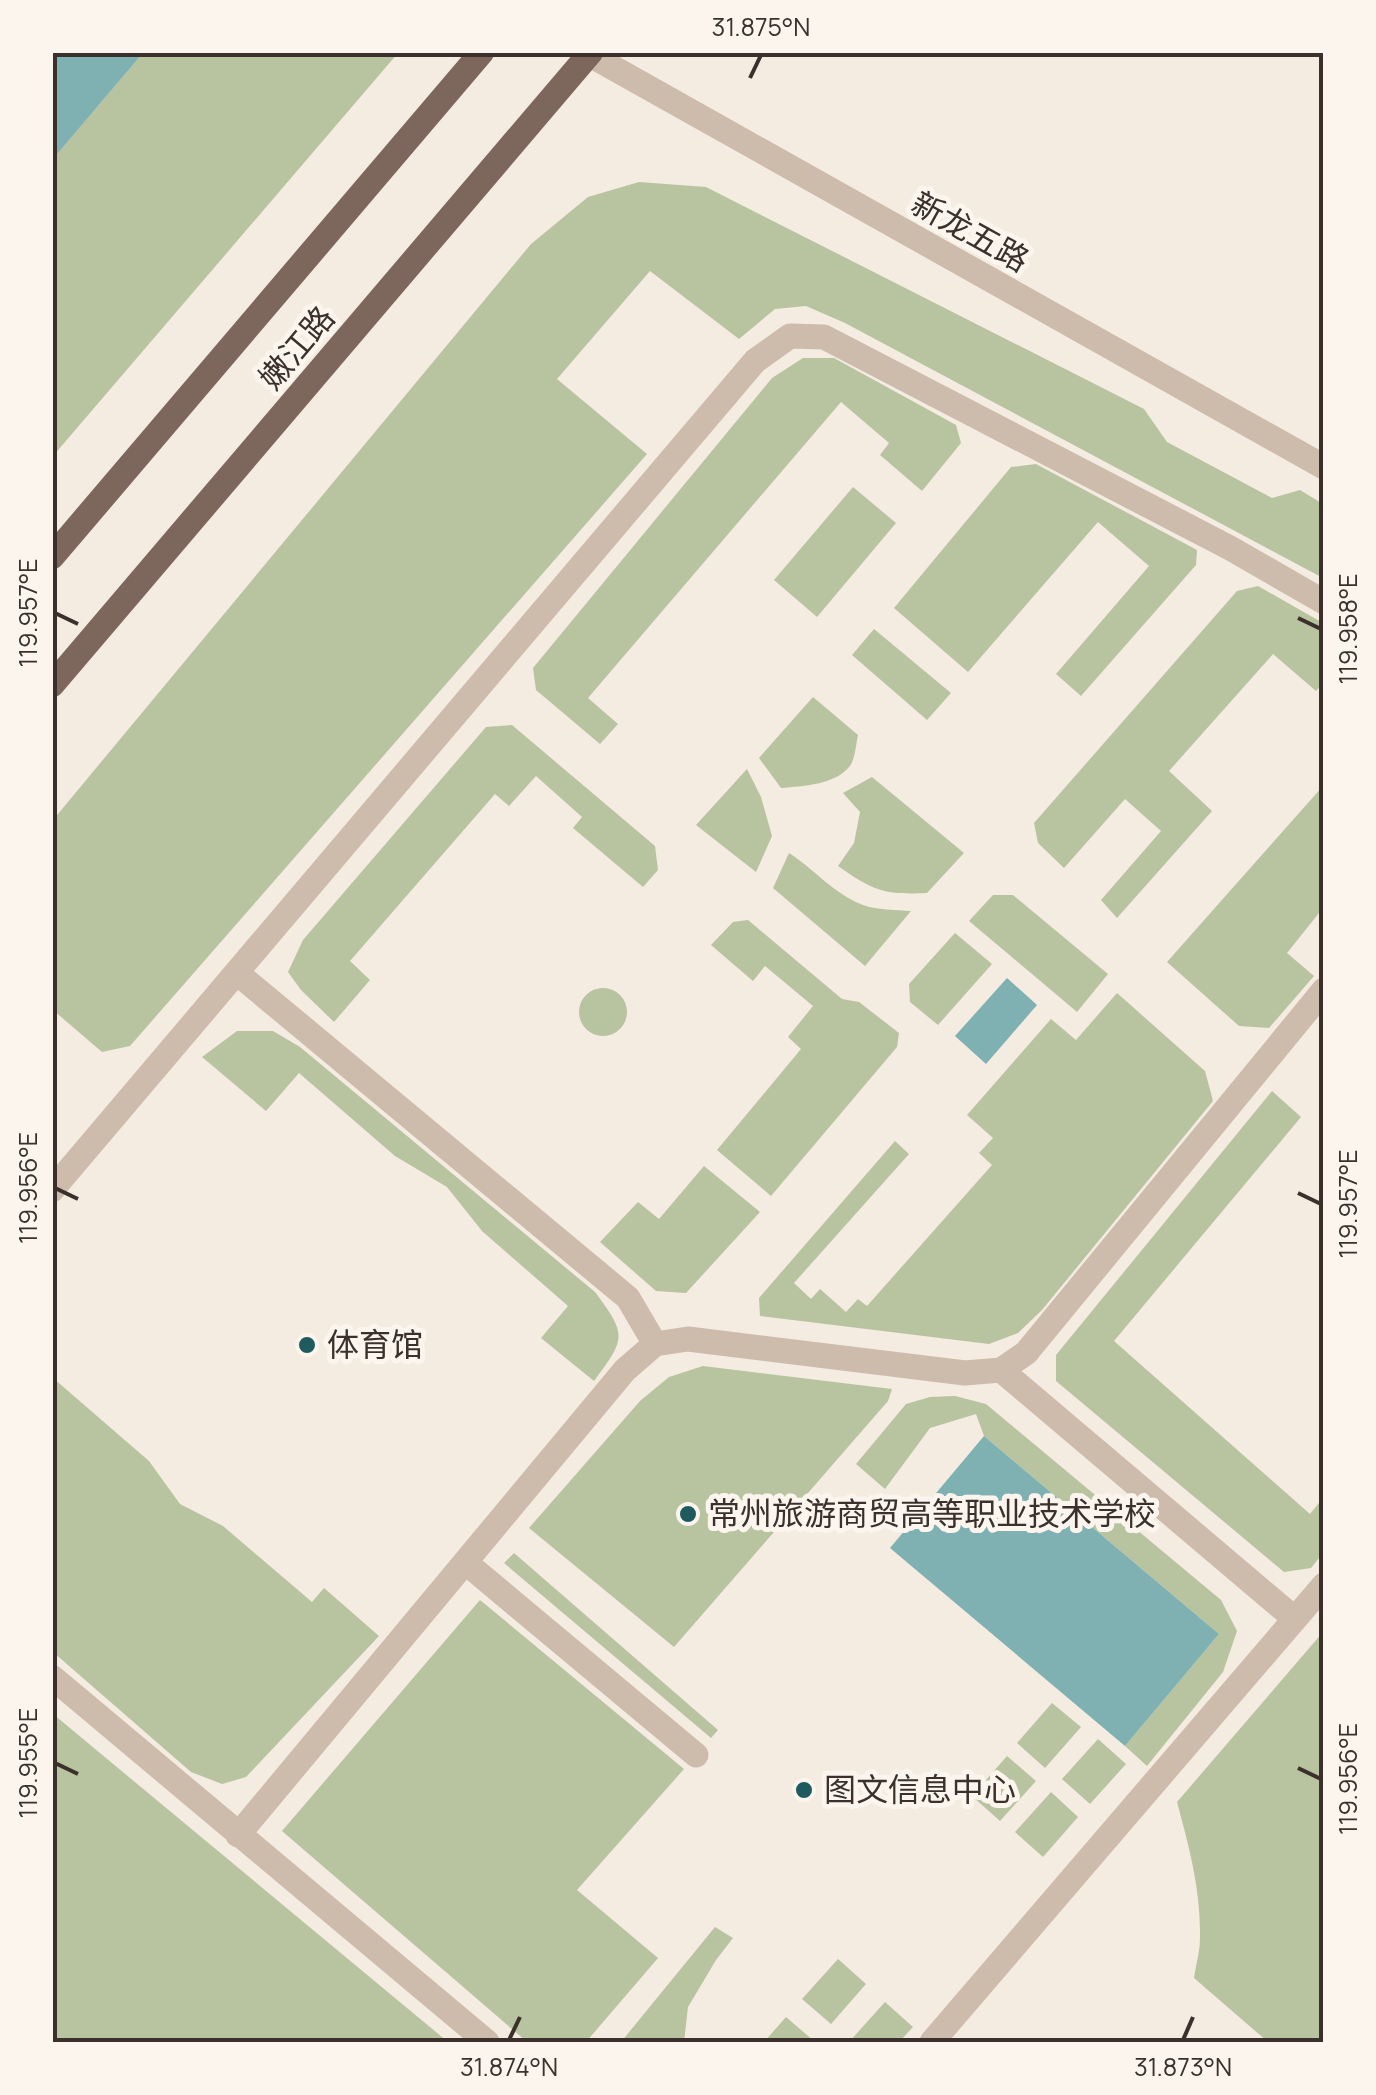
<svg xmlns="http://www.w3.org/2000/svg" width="1376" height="2095" font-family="Manrope,'Noto Sans SC',sans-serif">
  <rect width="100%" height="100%" fill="#f4ebe1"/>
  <path fill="#b8c4a0" d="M143,53H398L53,456V159Z
    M639,182L706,187L1144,409L1167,442L1272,498L1300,490L1323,504V578L845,323L806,306L775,309L739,339L650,271L557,379L647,454L130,1046L102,1052L53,1010V820L531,244L588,197Z
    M803,358H834L956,425L961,443L922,491L880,455L889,443L841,402L588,698L618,724L600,744L536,690L533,668L772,378Z
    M1036,464L1197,550L1196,565L1081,696L1056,674L1149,566L1098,522L968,672L894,608L1011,467Z
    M853,487L896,523L817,617L774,580Z
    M1258,586L1323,623V683L1316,691L1273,654L1169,771L1212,811L1117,918L1101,900L1161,831L1125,799L1064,868L1038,843L1034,823L1237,591Z
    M874,629L951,693L927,720L852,655Z
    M813,697L858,735C856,744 855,759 850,766C835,785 803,786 781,788L759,758Z
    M512,725L655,846L658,870L643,887L573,828L582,817L536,776L509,806L495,794L350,961L370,980L334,1022L301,990L288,972L303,940L486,727Z
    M747,769L761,797L772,836L756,872L696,825Z
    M872,777L964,853L927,893C885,895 873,891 838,866L854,843L860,812L843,793Z
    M1323,786V908L1287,953L1314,976L1269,1028L1239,1026L1167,962Z
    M789,853C814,869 834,894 863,905C877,910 896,910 911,911L865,966L773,888Z
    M993,895H1013L1108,974L1077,1012L969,921Z
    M748,920L842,999L859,1002L899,1033L897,1047L771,1196L717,1150L801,1049L788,1037L813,1006L765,966L753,981L711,945L733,922Z
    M955,933L992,964L938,1025L910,1002L909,984Z
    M579 1012a24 24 0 1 1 48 0a24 24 0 1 1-48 0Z
    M1117,993L1205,1071L1213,1101L1042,1310L1018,1333L989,1344L760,1316L759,1298L895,1141L909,1154L794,1283L811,1299L820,1289L846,1312L858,1299L867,1306L992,1165L979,1153L993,1138L967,1115L1051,1019L1076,1040Z
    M237,1031H273L300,1047L595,1292C627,1335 626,1338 594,1381L541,1338L568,1306L482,1231L447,1187L395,1156L299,1073L266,1111L202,1057Z
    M1272,1091L1301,1117L1114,1341L1310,1514L1323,1498V1553L1311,1568L1284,1572L1056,1381V1355Z
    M704,1166L760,1212L686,1293L656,1291L600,1242L638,1202L659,1219Z
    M703,1366L892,1389L888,1401L674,1647L529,1528L640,1401L669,1377Z
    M53,1378L149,1461L180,1504L223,1526L312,1602L324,1588L379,1636L246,1777L222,1784L191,1772L53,1652Z
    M955,1396L986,1404L1221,1600L1237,1631L1223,1672L1147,1766L1125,1746L1219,1634L984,1436L976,1414L930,1428L885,1489L856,1464L906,1404L930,1397Z
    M514,1553L718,1730L711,1738L504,1563Z
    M480,1600L684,1769L577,1890L658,1958L586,2042H527L282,1831Z
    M1323,1632V2042H1268L1194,1978C1196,1965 1200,1951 1200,1938C1201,1891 1189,1846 1177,1802Z
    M1052,1703L1081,1727L1045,1768L1017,1743Z
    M53,1714L448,2042H53Z
    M1098,1739L1126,1764L1090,1804L1062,1779Z
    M1007,1756L1036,1781L1000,1821L972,1796Z
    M1051,1792L1078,1817L1043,1857L1015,1832Z
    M715,1927L733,1938L716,1960L688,2007L684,2042H621Z
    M838,1959L866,1984L831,2024L802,1999Z
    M885,2002L913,2027L899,2042H849Z
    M786,2017L815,2042H764Z"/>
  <path fill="#7fb0b2" d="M53,52L143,53L53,159L52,53Z
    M1007,978L1037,1005L986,1064L955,1036Z
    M984,1436L1219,1634L1125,1746L890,1548Z"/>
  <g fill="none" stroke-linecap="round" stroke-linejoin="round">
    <path stroke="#cdbbac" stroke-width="25" d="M585,52L1324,467
      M237,973L628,1298L655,1344
      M52,1190L755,361L790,336L824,337L1230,548L1324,602
      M1001,1370L1295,1619
      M465,1562L696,1755
      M52,1677L487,2042
      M238,1835L625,1370L655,1344L688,1339L965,1373L1001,1370L1026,1353L1324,990
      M932,2042L1324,1585"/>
    <path stroke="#7d675c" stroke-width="25" d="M52,557L482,52
      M52,685L591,52"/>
  </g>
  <path fill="none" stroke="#3b302b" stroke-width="4" d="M750,78L761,55M55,613L78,624M1298,618L1321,629M55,1188L78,1199M1298,1193L1321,1204M55,1763L78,1774M1298,1768L1321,1779M509,2040L520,2017M1183,2040L1193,2017"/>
  <g fill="#1f5a5e" stroke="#fbf5ee" stroke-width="4">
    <circle cx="307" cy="1345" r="10"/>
    <circle cx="688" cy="1514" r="10"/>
    <circle cx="804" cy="1790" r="10"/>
  </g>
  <g text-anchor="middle" stroke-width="10" stroke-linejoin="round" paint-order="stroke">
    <g font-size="32" fill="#3b302b" stroke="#fbf5ee">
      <text transform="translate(970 232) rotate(29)" y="11">新龙五路</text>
      <text transform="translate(297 348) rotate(-50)" y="11">嫩江路</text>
    </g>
    <g font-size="32" fill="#3b302b" stroke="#fbf5ee" text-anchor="start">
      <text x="327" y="1356">体育馆</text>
      <text x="708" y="1525">常州旅游商贸高等职业技术学校</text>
      <text x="824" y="1801">图文信息中心</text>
    </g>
  </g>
  <rect width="1376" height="2095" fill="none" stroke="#fbf5ee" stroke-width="110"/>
  <rect x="55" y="55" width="1266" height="1985" fill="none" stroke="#3b302b" stroke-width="4"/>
  <g font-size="25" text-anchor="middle" fill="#3b302b">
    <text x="761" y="36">31.875°N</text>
    <text transform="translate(28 613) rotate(-90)" y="9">119.957°E</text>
    <text transform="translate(1348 629) rotate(-90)" y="9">119.958°E</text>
    <text transform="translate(28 1188) rotate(-90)" y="9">119.956°E</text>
    <text transform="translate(1348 1204) rotate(-90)" y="9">119.957°E</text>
    <text transform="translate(28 1763) rotate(-90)" y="9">119.955°E</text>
    <text transform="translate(1348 1779) rotate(-90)" y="9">119.956°E</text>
    <text x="509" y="2076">31.874°N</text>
    <text x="1183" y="2076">31.873°N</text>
  </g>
</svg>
